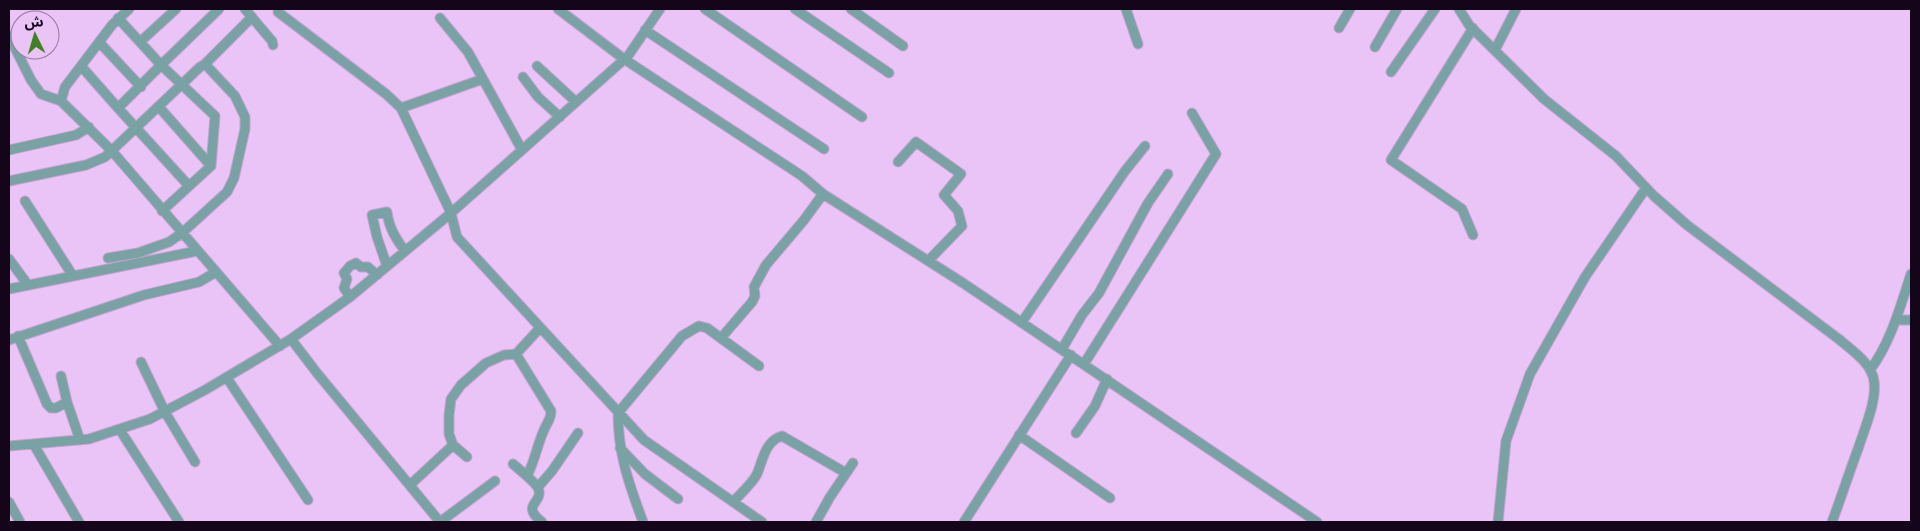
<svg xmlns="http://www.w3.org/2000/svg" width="1920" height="531" font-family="Signika,'Noto Sans Arabic',sans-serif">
  <rect width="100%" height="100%" fill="#ebc4f7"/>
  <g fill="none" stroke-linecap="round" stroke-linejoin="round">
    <defs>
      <path id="minor" d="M245,9L272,41L273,45
        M558,9L624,59L802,176L823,194L963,283L1317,522
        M705,9L862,117
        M795,9L889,73
        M851,9L903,46
        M1126,9L1138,44
        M1459,9L1469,25L1544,99L1616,156L1654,196L1687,225L1840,340C1853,351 1872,364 1874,381C1877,401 1864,430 1858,449C1849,473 1841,498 1832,522
        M278,12L386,94L401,108
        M118,18L161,65L219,9
        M440,18L468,52L522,150
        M1339,28L1350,9
        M1473,28L1391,160L1462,209L1473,235
        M645,30L824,149
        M9,36L31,80L41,94L61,101L112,151L280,346
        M99,42L141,87
        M140,42L176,9
        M1375,47L1397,9
        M1495,50L1516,9
        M81,66L118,108L161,65L215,116L211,166L162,211
        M537,66L576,102
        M1391,72L1435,9
        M523,77L538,97L560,117
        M483,79L401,108L451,213L457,237L644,440L762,522
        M61,101L65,87L112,25L129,9
        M159,107L211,166
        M118,108L189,186
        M9,150L76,135L89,127
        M898,162L916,142L961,174L944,195L958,211L962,226L929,260
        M9,181L86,165L105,157L200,67L205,64
        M25,201L73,276
        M108,258L138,253L169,242L182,233L227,192L234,178L245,129V117L235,96L205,64L252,17
        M9,259L28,285
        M387,266L377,237L372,215L387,212C389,228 396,239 405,251
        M9,289L197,251
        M350,297L344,288L347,279L344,273L350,266L356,263L361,267H368L377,275
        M1896,320H1911
        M1022,322L1125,171L1145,146
        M540,328L516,354L551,411C551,420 547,422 544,430C537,445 535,461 527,476C531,480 536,484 538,488C545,503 519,504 542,522
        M18,336L47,404L51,408H56L67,402
        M721,338L752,302L755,296L754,287L766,265L804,220L823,194
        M291,339L317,373L440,522
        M9,340L144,295L199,282L216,272
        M1062,349L1082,315L1099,293L1148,203L1168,174
        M141,362L165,412L195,462
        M1084,364L1216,154L1192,113
        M1870,370C1891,342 1900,307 1911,274
        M61,376L67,402L80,440
        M227,378L308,500
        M120,430L179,522
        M1076,433L1095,406L1107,379
        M1019,435L1110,498
        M34,445L79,522
        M9,446L89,439L150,419L205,390L291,339L350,297L451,213L628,56L660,9
        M620,448L645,474L678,499
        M467,457L453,445L449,434V415L451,399L461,385L486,363L504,355L516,354
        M513,464L527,476
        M410,485L453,445
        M538,487L552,471L578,433
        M9,502L20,522
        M733,502C740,494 752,484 757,474C763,460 765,441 782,436L846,473
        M440,522L495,481
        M643,522C629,484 618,454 618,413L682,336L699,326L707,328L759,366
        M816,522L830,497L853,463
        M964,522L1071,355
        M1498,522L1506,441L1530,374L1585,277L1646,188"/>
    </defs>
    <use href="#minor" stroke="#c4a2cf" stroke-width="11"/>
    <use href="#minor" stroke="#78a2a3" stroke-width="9"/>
  </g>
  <rect width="1920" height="531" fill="none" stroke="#15051a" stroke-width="20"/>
  <g transform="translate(35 35) rotate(355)"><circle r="24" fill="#ebc4f7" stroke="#95789f"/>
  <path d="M0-4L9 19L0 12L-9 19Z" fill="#3f8124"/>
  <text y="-8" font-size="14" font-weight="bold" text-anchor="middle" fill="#15051a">ش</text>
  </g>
</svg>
